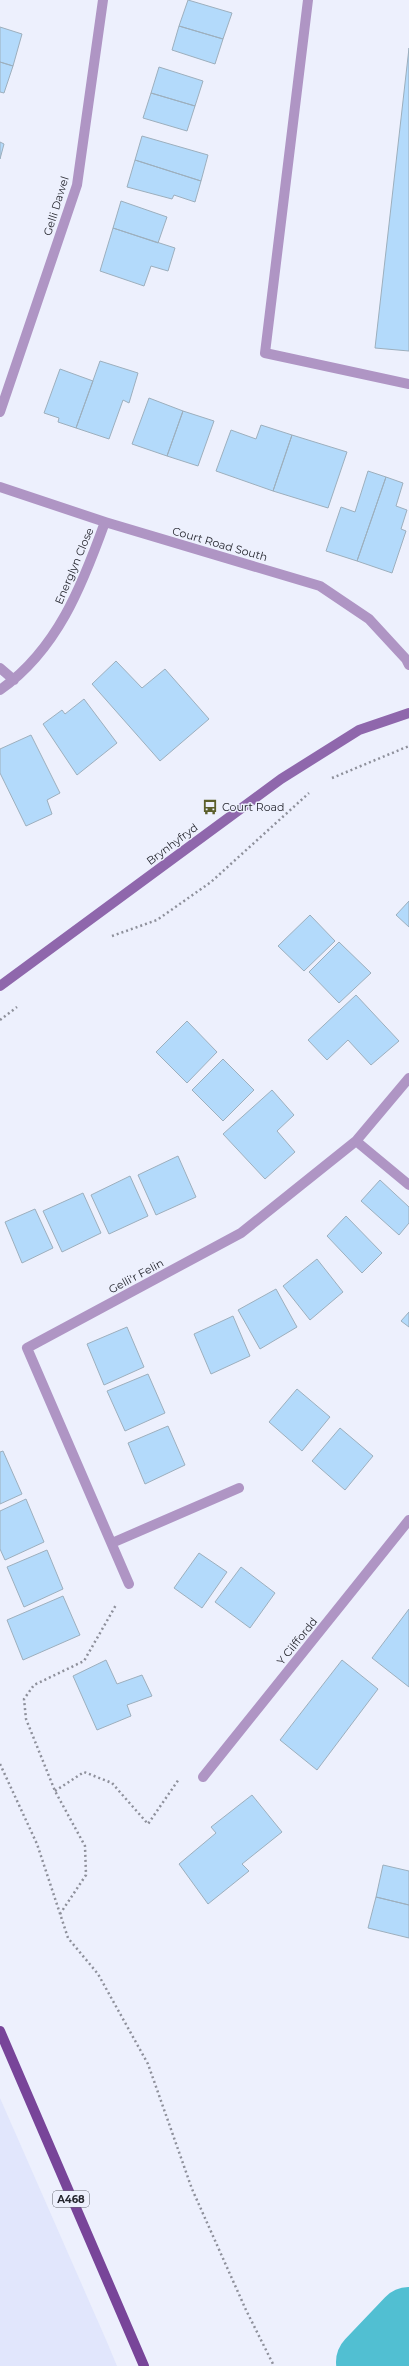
<svg xmlns="http://www.w3.org/2000/svg" width="409" height="2366" font-family="Montserrat,sans-serif">
  <rect width="100%" height="100%" fill="#edf0fd"/>
  <path fill="#e1e6fc" d="M0,2098L107,2342L117,2366H0Z"/>
  <g fill="none" stroke-linecap="round" stroke-linejoin="round">
    <path stroke="#51bfd2" stroke-width="66" d="M369,2362L409,2320"/>
  </g>
  <path fill="#b3dafb" stroke="#9dafbd" d="M188,0L232,13L223,39L179,26Z
    M179,26L223,39L215,64L172,50Z
    M0,27L22,34L13,66L0,62Z
    M409,48V351L375,348Z
    M0,62L13,66L4,93L0,92Z
    M159,67L203,81L195,106L151,93Z
    M151,93L195,106L187,131L143,118Z
    M142,136L208,155L201,181L135,160Z
    M0,142L4,144L0,159Z
    M135,160L201,181L195,202L174,195L172,199L127,187Z
    M121,201L167,217L158,243L113,228Z
    M113,228L175,248L168,271L151,266L144,286L100,271Z
    M100,361L138,373L129,403L123,400L109,439L76,428Z
    M60,369L93,381L76,428L58,422L59,418L44,413Z
    M149,398L183,411L167,456L132,444Z
    M183,411L214,421L198,466L167,456Z
    M261,425L292,435L273,491L216,471L231,430L256,439Z
    M292,435L347,452L328,508L273,491Z
    M368,471L386,477L357,561L326,551L341,507L355,512Z
    M386,477L403,483L396,506L407,510L401,529L406,531L392,573L357,561Z
    M116,661L142,688L165,669L209,719L160,761L92,684Z
    M84,699L117,743L77,775L43,724L62,710L65,714Z
    M31,735L60,793L47,800L52,814L26,826L0,773V749Z
    M409,901V927L396,915Z
    M310,915L335,941L304,971L278,946Z
    M339,942L371,973L339,1003L309,972Z
    M356,995L399,1041L371,1065L348,1040L327,1060L308,1040Z
    M187,1021L217,1052L187,1083L156,1052Z
    M223,1059L254,1090L223,1121L192,1090Z
    M272,1090L294,1115L277,1131L295,1152L265,1179L223,1134Z
    M178,1156L196,1197L156,1215L138,1175Z
    M130,1176L148,1216L109,1234L91,1195Z
    M380,1180L409,1207V1223L399,1235L361,1201Z
    M83,1193L101,1233L62,1252L43,1211Z
    M35,1209L53,1248L22,1263L5,1222Z
    M346,1216L382,1253L362,1273L327,1236Z
    M317,1259L343,1292L310,1320L283,1286Z
    M276,1289L297,1327L260,1349L238,1310Z
    M409,1312V1327L401,1321Z
    M233,1316L250,1356L211,1374L194,1334Z
    M127,1327L144,1367L104,1385L87,1344Z
    M148,1374L165,1413L125,1431L107,1391Z
    M297,1389L330,1417L302,1451L269,1422Z
    M168,1426L185,1465L145,1484L128,1443Z
    M340,1428L373,1456L345,1490L312,1461Z
    M3,1451L22,1494L0,1504V1452Z
    M26,1499L44,1542L5,1560L0,1549V1511Z
    M47,1550L63,1589L24,1607L7,1567Z
    M199,1553L227,1572L202,1608L174,1588Z
    M241,1567L275,1593L250,1628L215,1602Z
    M63,1596L80,1635L23,1660L7,1620Z
    M409,1609V1687L372,1658Z
    M106,1660L117,1684L142,1675L152,1696L127,1705L131,1716L97,1730L73,1676Z
    M342,1660L378,1689L317,1770L280,1740Z
    M252,1795L282,1832L242,1864L249,1871L208,1904L179,1864L216,1833L211,1827Z
    M383,1865L409,1871V1905L376,1897Z
    M376,1897L409,1905V1938L368,1928Z"/>
  <g fill="none" stroke-linecap="round" stroke-linejoin="round">
    <path stroke="#8e909b" stroke-width="2.5" stroke-dasharray="2 3" stroke-linecap="butt" d="M332,778L409,746
      M112,936L157,920L211,882L309,793
      M0,1020L17,1007
      M0,1764L37,1844L68,1938L98,1974L148,2064L192,2189L246,2310L274,2366
      M55,1791L84,1772L112,1783L148,1824L179,1779
      M60,1914L86,1875L85,1846L55,1791L26,1719L24,1699L34,1685L84,1661L116,1605"/>
    <path stroke="#af95c4" stroke-width="10" d="M308,0L265,353L409,384"/>
    <path stroke="#af95c4" stroke-width="10" d="M0,412L77,185L103,0
      M0,487L105,522L320,586L369,619L406,659L409,665
      M0,668L14,680
      M0,690C57,650 82,586 105,522
      M356,1141L409,1185
      M112,1543L239,1488
      M129,1584L27,1348L241,1233L356,1141L409,1078
      M203,1777L409,1520"/>
    <path stroke="#8f67ac" stroke-width="10" d="M0,986L281,779L359,730L409,713"/>
    <path stroke="#784599" stroke-width="10" d="M0,2031L144,2366"/>
  </g>
  <defs>
    <symbol id="bus-bare" viewBox="-9 -9 18 18"><path d="M-5-6H5V4H4V6H2V4H-2V6H-4V4H-5ZM-3.5-4V0h7V-4ZM-3.5 1.2v1.5H-2V1.2ZM2 1.2v1.5H3.5V1.2Z" fill="#5c5f2c" stroke="#edf0fd" stroke-width="2.5" paint-order="stroke"/></symbol>
  </defs>
  <g fill-rule="evenodd">
    <use href="#bus-bare" x="199" y="796" width="22" height="22"/>
  </g>
  <g text-anchor="middle" stroke-width="3" stroke-linejoin="round" paint-order="stroke">
    <rect fill="#edf0fd" stroke="#61636c" stroke-width="1" x="53" y="2191" width="36" height="16" rx="3"/>
    <g font-size="10" font-weight="bold" fill="#25262e">
      <text x="71" y="2203">A468</text>
    </g>
    <g font-size="11" fill="#25262e" stroke="#edf0fd">
      <text transform="translate(56 206) rotate(-73)" y="4">Gelli Dawel</text>
      <text transform="translate(220 544) rotate(16)" y="4">Court Road South</text>
      <text transform="translate(74 566) rotate(-67)" y="4">Energlyn Close</text>
      <text transform="translate(172 844) rotate(-37)" y="4">Brynhyfryd</text>
      <text transform="translate(136 1276) rotate(-28)" y="4">Gelli'r Felin</text>
      <text transform="translate(297 1641) rotate(-51)" y="4">Y Cilffordd</text>
    </g>
    <g font-size="11" fill="#25262e" stroke="#edf0fd" text-anchor="start">
      <text x="222" y="811">Court Road</text>
    </g>
  </g>
</svg>
